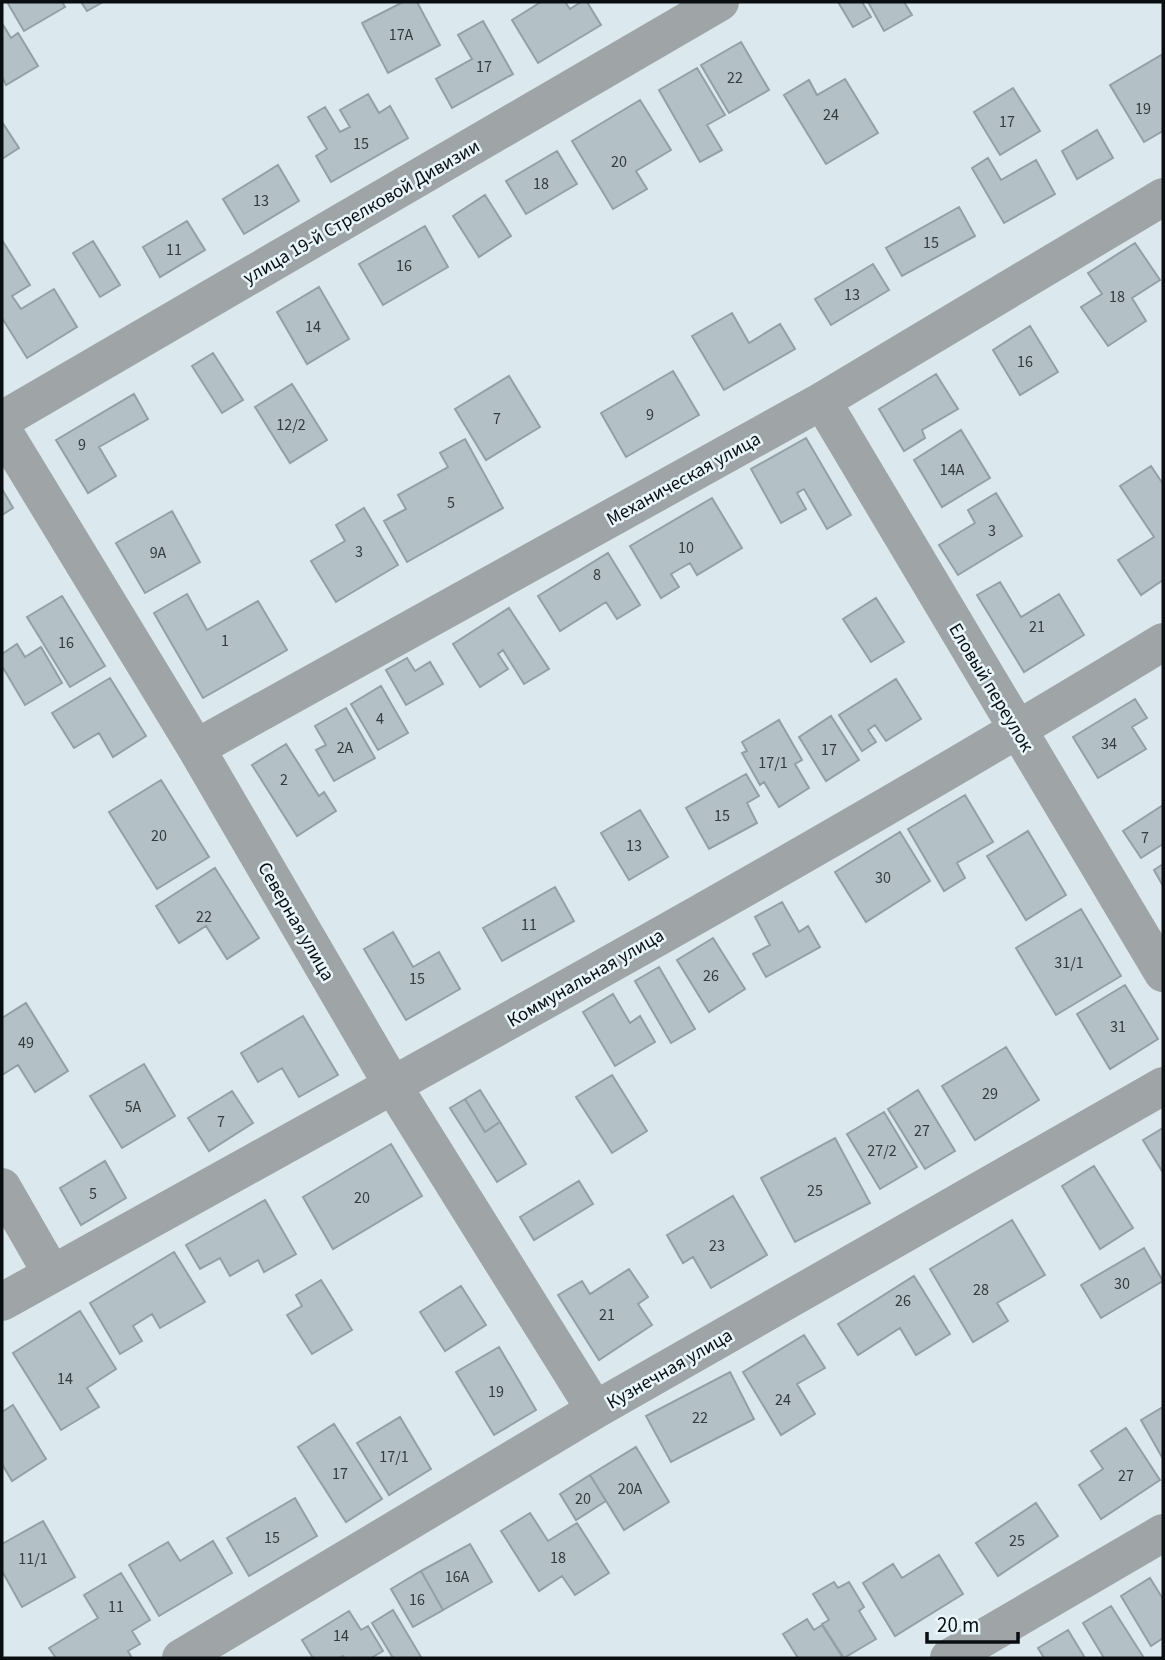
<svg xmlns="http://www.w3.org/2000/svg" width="1165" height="1660" font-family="'Source Sans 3',sans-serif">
  <rect width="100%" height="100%" fill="#dbe9ef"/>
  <path fill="#b3c0c6" stroke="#93a0a6" stroke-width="2" d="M7,2H62L65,7L24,31Z
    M81,2H103L87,11Z
    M403,2H417L440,45L388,73L362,23Z
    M541,2H565L570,9L581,2H587L601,25L538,63L512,20Z
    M838,2H862L871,17L853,27Z
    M868,2H904L912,15L884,31Z
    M483,21L513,74L452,108L436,79L472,59L458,35Z
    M2,23L11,38L18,33L38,66L6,85L2,77Z
    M741,42L769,90L729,113L701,65Z
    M1163,54V131L1144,142L1110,85Z
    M697,68L725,115L707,125L722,150L700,162L659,90Z
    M845,79L878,133L826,164L784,95L809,80L817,95Z
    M1013,88L1040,131L1000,155L974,112Z
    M368,94L379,113L390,106L408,138L331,182L316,156L327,149L308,117L325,107L340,132L350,127L340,110Z
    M640,100L671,150L636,171L647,189L613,209L572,141Z
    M2,122L19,148L2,159Z
    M1097,130L1113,158L1077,179L1062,151Z
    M557,151L577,184L526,214L506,181Z
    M988,158L1001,180L1036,160L1055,194L1004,223L972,168Z
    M278,165L299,201L244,234L223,199Z
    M485,195L511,236L479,257L453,216Z
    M959,207L975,236L902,276L886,248Z
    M187,221L205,250L160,277L143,247Z
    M425,226L448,267L383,305L359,264Z
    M2,240L30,285L12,296L21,309L54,289L77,327L27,358L2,318Z
    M93,241L120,285L100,297L73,253Z
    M1135,243L1160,280L1132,298L1146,321L1108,346L1081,307L1102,294L1088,273Z
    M873,264L889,290L831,325L815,299Z
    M319,287L349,339L307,364L277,312Z
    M732,313L749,343L780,324L795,349L724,390L692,336Z
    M1030,326L1058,372L1020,395L993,350Z
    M213,353L243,400L222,413L192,366Z
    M673,371L699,415L626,457L601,413Z
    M936,374L958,409L922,430L925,438L904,451L879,409Z
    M509,376L540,427L486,460L455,409Z
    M292,384L327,440L290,463L255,407Z
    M134,394L148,419L99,447L116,476L88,493L56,440Z
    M961,430L990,478L942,507L914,460Z
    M806,438L851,515L827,529L804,489L797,493L806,509L781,523L751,469Z
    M465,439L503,508L407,562L384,521L406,509L398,495L448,467L440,453Z
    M1151,466L1163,484V580L1141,595L1118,560L1154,537L1120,486Z
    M2,489L13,508L2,515Z
    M996,493L1022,536L958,575L939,545L975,523L968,510Z
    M712,498L742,548L697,575L690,563L671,574L679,587L661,598L630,546Z
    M364,508L398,565L336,602L311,561L345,541L336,525Z
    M172,511L200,562L145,593L116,543Z
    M608,553L640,605L617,619L606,602L560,631L538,596Z
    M1000,582L1021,617L1059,594L1084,635L1024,672L977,595Z
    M187,594L207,630L258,601L287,650L203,698L154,613Z
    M62,596L105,666L70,687L27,617Z
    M876,598L904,642L871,662L843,619Z
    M509,608L549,669L524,684L503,650L498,654L508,669L480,687L453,644Z
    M17,644L25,657L41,647L62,683L25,705L2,666V654Z
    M407,658L415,671L430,662L443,684L406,705L386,670Z
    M110,678L146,736L113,757L99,733L74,748L52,713Z
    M896,679L921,719L886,741L875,725L868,730L876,742L862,751L839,715Z
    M381,686L408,733L378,750L351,704Z
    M1135,699L1147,718L1132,727L1146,749L1098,778L1073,737Z
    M346,708L375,758L334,781L316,750L326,745L315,726Z
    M831,716L859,760L826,781L799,737Z
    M779,720L802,760L795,764L809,788L779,807L764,782L760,785L742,753L747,751L742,742Z
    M286,744L319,796L324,792L336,811L297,836L252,765Z
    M746,774L759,796L747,803L757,823L709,849L686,808Z
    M161,780L209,857L157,889L109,812Z
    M965,795L993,842L957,863L965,878L944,891L908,829Z
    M1163,805V844L1141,858L1123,831Z
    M640,810L668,857L629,880L601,833Z
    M1028,831L1066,895L1026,920L987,856Z
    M900,832L930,881L866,922L835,872Z
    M1163,864V886L1154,870Z
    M215,868L259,938L227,959L206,926L179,943L156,906Z
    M555,887L574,921L502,961L483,928Z
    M782,902L799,932L808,926L820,947L766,977L753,954L770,945L755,917Z
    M1081,909L1121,976L1056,1015L1016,948Z
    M393,932L413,967L439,952L460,989L406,1020L364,949Z
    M713,938L745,989L709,1012L677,960Z
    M659,967L695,1029L671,1043L635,981Z
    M1125,985L1158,1039L1110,1069L1077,1014Z
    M613,994L630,1023L640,1016L655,1042L615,1066L583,1012Z
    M26,1003L68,1071L35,1092L18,1065L2,1075V1018Z
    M303,1016L338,1075L299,1097L282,1068L258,1082L241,1053Z
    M1006,1047L1039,1100L975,1140L942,1086Z
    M144,1064L175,1116L122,1148L90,1096Z
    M612,1075L647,1131L612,1153L576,1097Z
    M480,1090L500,1122L485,1132L465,1099Z
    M918,1090L955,1151L925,1169L888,1109Z
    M232,1091L253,1123L209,1151L188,1118Z
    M465,1099L485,1132L500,1122L526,1164L497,1182L450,1108Z
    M884,1112L917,1167L880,1189L847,1134Z
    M1163,1128V1171H1162L1143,1140Z
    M835,1138L870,1203L795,1242L761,1178Z
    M391,1144L422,1196L333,1249L303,1197Z
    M105,1161L126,1198L81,1225L60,1188Z
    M1094,1166L1133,1228L1100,1249L1062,1186Z
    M579,1181L593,1204L534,1240L520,1217Z
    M733,1196L767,1255L711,1288L693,1257L683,1263L667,1235Z
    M265,1200L296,1254L264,1272L258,1260L230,1276L220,1258L200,1269L186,1245Z
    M1012,1220L1045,1275L997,1303L1008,1321L973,1342L930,1269Z
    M1144,1248L1163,1281L1101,1318L1081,1285Z
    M174,1252L205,1302L160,1328L152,1314L133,1326L142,1341L120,1354L90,1303Z
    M629,1269L648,1297L638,1304L652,1325L599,1360L558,1295L582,1281L590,1294Z
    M914,1276L950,1334L916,1355L900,1328L858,1355L838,1324Z
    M321,1280L352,1330L312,1354L287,1315L302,1306L296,1295Z
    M461,1286L486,1325L445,1351L420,1312Z
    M80,1311L116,1369L87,1388L99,1407L61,1430L13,1353Z
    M804,1335L825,1368L797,1384L815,1414L781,1435L743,1372Z
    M499,1347L536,1410L494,1435L456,1372Z
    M730,1372L754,1419L671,1462L646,1416Z
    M13,1405L46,1459L12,1481L2,1464V1412Z
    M1163,1407V1459L1141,1420Z
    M400,1417L431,1469L389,1495L357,1443Z
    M334,1424L382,1499L346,1522L298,1447Z
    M1126,1428L1160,1480L1101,1519L1079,1485L1103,1469L1091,1451Z
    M636,1447L669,1502L624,1530L590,1475Z
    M590,1475L606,1501L576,1520L560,1494Z
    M295,1498L317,1536L249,1576L227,1538Z
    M1036,1503L1058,1536L998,1576L976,1543Z
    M530,1513L548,1541L577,1523L609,1573L575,1595L562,1576L539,1591L501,1531Z
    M43,1521L75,1577L22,1607L2,1571V1544Z
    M213,1541L232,1573L159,1616L129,1565L168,1542L180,1561Z
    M470,1544L492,1582L443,1610L421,1571Z
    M939,1555L963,1594L895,1636L863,1583L893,1564L902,1578Z
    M421,1571L443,1610L413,1627L391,1589Z
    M121,1573L150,1620L132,1631L140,1644L128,1651L132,1658H56L49,1648L98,1618L84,1595Z
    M1150,1578L1163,1599V1638L1151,1646L1121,1596Z
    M834,1582L838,1588L849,1582L864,1607L859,1611L876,1639L844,1658L822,1624L829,1620L813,1594Z
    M1111,1606L1144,1658H1104L1083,1623Z
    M393,1610L421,1657L418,1658H393L372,1623Z
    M349,1611L361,1630L368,1626L383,1651L371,1658H345L343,1656L339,1658H313L302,1640Z
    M807,1619L814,1630L822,1625L843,1658H798L783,1634Z
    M1068,1630L1085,1658H1044L1038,1648Z"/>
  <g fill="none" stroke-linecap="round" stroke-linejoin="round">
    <path stroke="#9fa4a7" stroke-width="38" d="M822,401L1163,973
      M2,420L720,2
      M2,429L196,748L393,1086L595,1410
      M196,748L822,401L1163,197
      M2,1187L52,1274
      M2,1302C391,1085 783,874 1163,642
      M181,1658L595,1410L1163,1086
      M949,1658L1163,1533"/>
  </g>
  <g text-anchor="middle" stroke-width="5" stroke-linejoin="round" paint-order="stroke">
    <g font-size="16" fill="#343a3e">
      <text x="401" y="40">17А</text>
      <text x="484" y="72">17</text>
      <text x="735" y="83">22</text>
      <text x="1143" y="114">19</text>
      <text x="831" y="120">24</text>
      <text x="1007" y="127">17</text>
      <text x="361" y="149">15</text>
      <text x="619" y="167">20</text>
      <text x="541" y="189">18</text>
      <text x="261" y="206">13</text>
      <text x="931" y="248">15</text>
      <text x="174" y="255">11</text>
      <text x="404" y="271">16</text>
      <text x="852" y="300">13</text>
      <text x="1117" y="302">18</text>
      <text x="313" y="332">14</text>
      <text x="1025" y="367">16</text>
      <text x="650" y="420">9</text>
      <text x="497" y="424">7</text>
      <text x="291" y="430">12/2</text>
      <text x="82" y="450">9</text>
      <text x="952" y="475">14А</text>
      <text x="451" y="508">5</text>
      <text x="992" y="536">3</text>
      <text x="686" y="553">10</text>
      <text x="359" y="557">3</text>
      <text x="158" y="558">9А</text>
      <text x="597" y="580">8</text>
      <text x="1037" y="632">21</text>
      <text x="225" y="646">1</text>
      <text x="66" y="648">16</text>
      <text x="380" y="724">4</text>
      <text x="1109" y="749">34</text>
      <text x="345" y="753">2А</text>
      <text x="829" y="755">17</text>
      <text x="773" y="768">17/1</text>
      <text x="284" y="785">2</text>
      <text x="722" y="821">15</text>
      <text x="159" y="841">20</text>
      <text x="1145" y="843">7</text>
      <text x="634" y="851">13</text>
      <text x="883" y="883">30</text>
      <text x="204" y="922">22</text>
      <text x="529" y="930">11</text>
      <text x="1069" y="968">31/1</text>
      <text x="711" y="981">26</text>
      <text x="417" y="984">15</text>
      <text x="1118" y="1032">31</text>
      <text x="26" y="1048">49</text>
      <text x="990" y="1099">29</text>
      <text x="133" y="1112">5А</text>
      <text x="221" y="1127">7</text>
      <text x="922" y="1136">27</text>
      <text x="882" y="1156">27/2</text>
      <text x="815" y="1196">25</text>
      <text x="93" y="1199">5</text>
      <text x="362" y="1203">20</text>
      <text x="717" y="1251">23</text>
      <text x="1122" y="1289">30</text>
      <text x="981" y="1295">28</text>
      <text x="903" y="1306">26</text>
      <text x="607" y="1320">21</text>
      <text x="65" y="1384">14</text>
      <text x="496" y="1397">19</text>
      <text x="783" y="1405">24</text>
      <text x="700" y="1423">22</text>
      <text x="394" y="1462">17/1</text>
      <text x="340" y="1479">17</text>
      <text x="1126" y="1481">27</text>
      <text x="630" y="1494">20А</text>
      <text x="583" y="1504">20</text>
      <text x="272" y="1543">15</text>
      <text x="1017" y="1546">25</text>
      <text x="558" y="1563">18</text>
      <text x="33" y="1564">11/1</text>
      <text x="457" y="1582">16А</text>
      <text x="417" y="1605">16</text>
      <text x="116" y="1612">11</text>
      <text x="341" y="1641">14</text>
    </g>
    <g font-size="19" fill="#0a0e10" stroke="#e8f6fc">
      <text transform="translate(361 211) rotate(-30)" y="7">улица 19-й Стрелковой Дивизии</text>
      <text transform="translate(683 478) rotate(-29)" y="7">Механическая улица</text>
      <text transform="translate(992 687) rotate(59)" y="7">Еловый переулок</text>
      <text transform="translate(297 921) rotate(60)" y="7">Северная улица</text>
      <text transform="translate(585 977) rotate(-30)" y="7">Коммунальная улица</text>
      <text transform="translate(669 1368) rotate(-30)" y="7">Кузнечная улица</text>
    </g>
  </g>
  <rect width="1165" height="1660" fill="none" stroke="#0a0e10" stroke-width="7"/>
  <path d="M927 1632v10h91v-10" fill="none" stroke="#0a0e10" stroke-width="3.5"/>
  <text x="937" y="1632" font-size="21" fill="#0a0e10" stroke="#e8f6fc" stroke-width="5" paint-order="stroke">20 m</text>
</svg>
